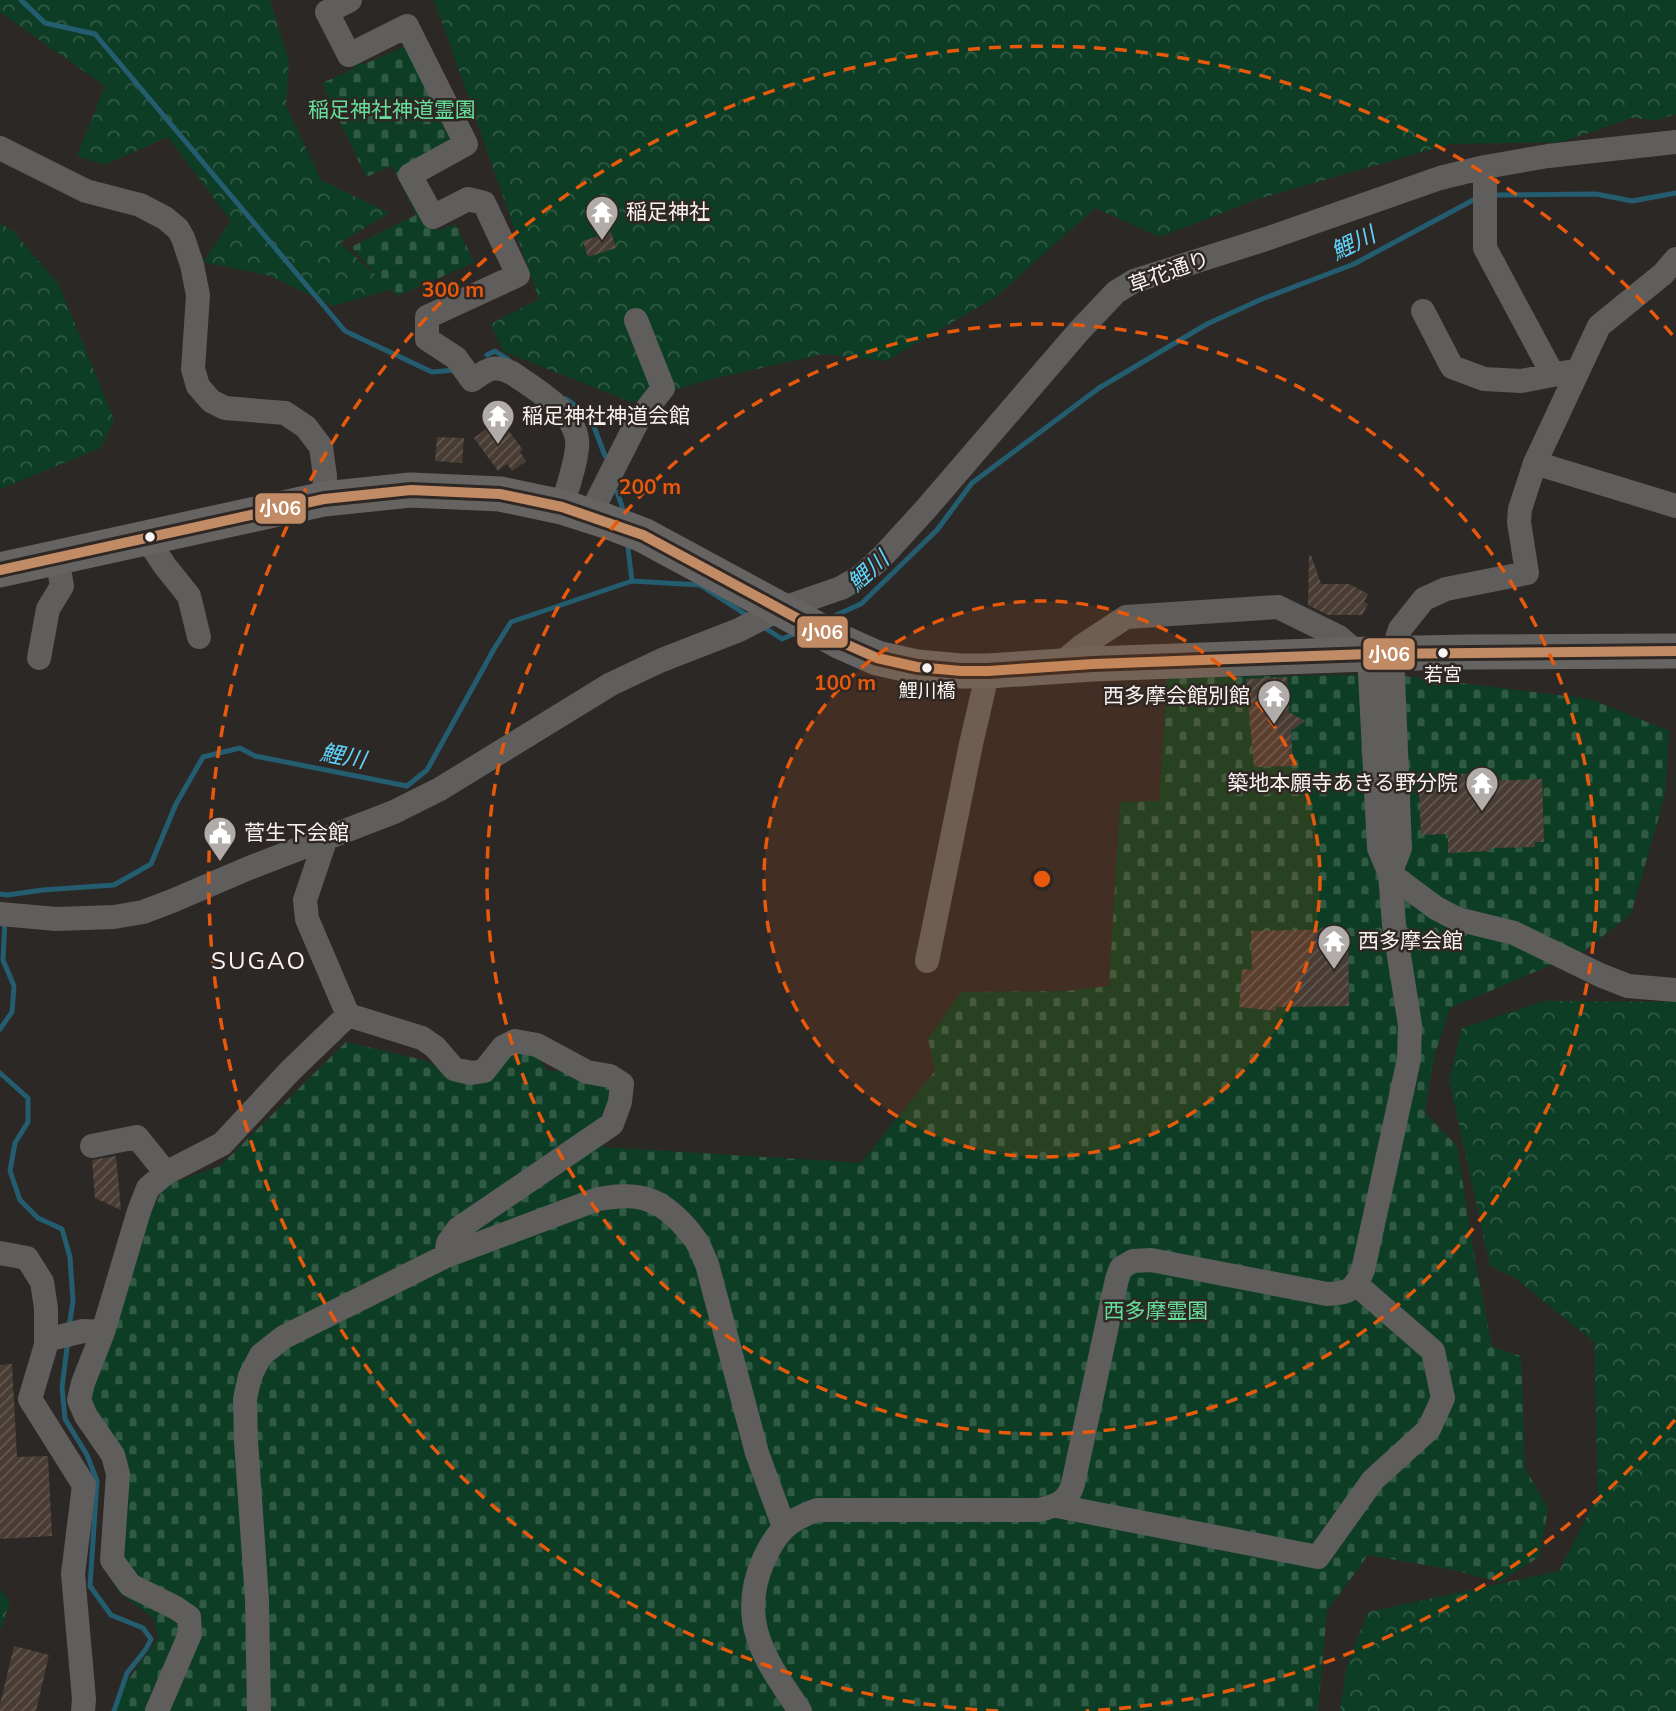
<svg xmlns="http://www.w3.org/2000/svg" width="1676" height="1711" font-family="Mulish,'Noto Sans JP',sans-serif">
  <defs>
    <pattern id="forest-crowns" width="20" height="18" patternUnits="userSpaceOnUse" patternTransform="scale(1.75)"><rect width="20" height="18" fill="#0d3e25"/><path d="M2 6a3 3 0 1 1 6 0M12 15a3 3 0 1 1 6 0" fill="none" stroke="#315a45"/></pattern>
    <pattern id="cemetery-stones" width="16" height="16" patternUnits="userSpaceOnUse" patternTransform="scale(1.75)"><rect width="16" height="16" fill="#0d3e25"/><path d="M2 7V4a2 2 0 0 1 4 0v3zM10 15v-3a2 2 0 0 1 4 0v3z" fill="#315a45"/></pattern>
    <pattern id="building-hatch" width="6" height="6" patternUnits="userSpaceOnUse" patternTransform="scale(1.75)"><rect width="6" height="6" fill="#483c34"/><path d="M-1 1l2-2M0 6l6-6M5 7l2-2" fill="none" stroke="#635952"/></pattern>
  </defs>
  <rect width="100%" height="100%" fill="#2c2826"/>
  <path fill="url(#forest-crowns)" d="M0,0H270L289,61L286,105L321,180L389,213L340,243L392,289L333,306L270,276L203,262L231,221L168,137L104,165L77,156L105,86L0,12Z
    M432,0H1676V114L1657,120L1631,118L1562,142L1450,144L1258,199L1160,237L1095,208L997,296L886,361L824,354L712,379L631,402L503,351L491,324L539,299L436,5Z
    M0,223L14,232L59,285L114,419L101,448L0,489Z
    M1545,1001L1676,1002V1711H1340L1347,1665L1368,1612L1559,1571L1598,1495L1594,1342L1515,1278L1490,1266L1449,1079L1462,1028Z
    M0,1589L10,1602L0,1631Z"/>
  <path fill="url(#cemetery-stones)" d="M330,0H337L362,65L418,41L463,138L409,169L437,231L456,224L474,263L397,296L351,247L416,215L392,166L366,177L322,83L356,68Z
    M1388,674L1590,699L1669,731L1665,795L1631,914L1584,951L1450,1008L1434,1057L1425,1113L1457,1146L1474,1255L1492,1347L1521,1356L1525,1468L1548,1509L1539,1557L1500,1582L1454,1570L1368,1555L1327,1611L1318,1711H116L117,1695L158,1639L154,1618L118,1592L104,1562L110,1469L86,1394L145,1227L164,1186L220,1166L346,1042L427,1061L450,1077L504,1051L532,1050L548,1071H572L601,1079L611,1094L602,1115L604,1147L861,1163L935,1071L928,1039L961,992L1065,991L1109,986L1120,802L1159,801L1167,678Z"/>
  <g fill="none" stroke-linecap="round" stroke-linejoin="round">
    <path stroke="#235d6f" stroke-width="5" d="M21,0L45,23L95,34L345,331L432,372L455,370
      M1490,195L1596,194L1632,201L1676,193
      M487,355L495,351L509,360
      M566,399L590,416L605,456
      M617,492L624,512
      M628,548L632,581
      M827,619L861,604L937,530L972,483L1099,388L1207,324L1262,299L1354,264L1477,198
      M762,626L782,639L796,633
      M0,894L7,895L43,890L114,885L151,864L176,804L203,757L240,748L255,756L407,786L427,770L494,649L511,622L632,581L700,585L748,616
      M0,1029L12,1012L14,986L3,960L5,919
      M0,1073L28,1098V1122L15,1143L10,1171L20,1200L38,1218L62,1229L70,1257L73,1301L69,1327
      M68,1340L62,1387L65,1419L87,1455L97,1481L90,1586L111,1615L143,1628L151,1639L146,1649L127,1673L114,1711"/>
  </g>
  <path fill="url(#building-hatch)" d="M611,232L616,248L588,257L583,241Z
    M500,419L523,450L520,452L526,461L512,471L507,464L498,471L474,438Z
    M437,437L464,438L462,463L435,461Z
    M1309,555H1311L1321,584H1349L1368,594L1364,602L1368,604L1362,615H1328L1308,605Z
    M1287,677L1289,712L1305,721L1291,731L1293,766L1254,767L1246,679Z
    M1477,773V781L1542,779L1544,842H1535V847L1490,848V851L1448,853V834L1421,835L1419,791L1452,790V779L1461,778V774Z
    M1348,929L1349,1006L1276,1007V1011L1239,1007L1242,969L1252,970L1251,931Z
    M116,1156L121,1210L95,1198L92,1160Z
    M12,1364L17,1457L48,1456L52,1536L0,1539V1365Z
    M14,1646L49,1655L36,1711H0V1704Z"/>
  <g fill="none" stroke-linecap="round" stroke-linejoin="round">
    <path stroke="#5f5e5c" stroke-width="24" d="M350,0L327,12L349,55L407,26L466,144L410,175L433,217L468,199L484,203L518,275L427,317V339L456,358L472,380C488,369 494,364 512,373C536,390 581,414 577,448C575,468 567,488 562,507
      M0,148L86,191L140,205L165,218L178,229L183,238L192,265L198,295L193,369L198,386L211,401L225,408L285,413L306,427L321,447L325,476L324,499
      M1485,167V248L1553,375
      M1423,311L1452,367L1484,379L1521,381L1568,372
      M1535,463L1676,506
      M590,515L637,422L663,388L636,320
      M147,539L165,566L189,596L199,637
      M39,658L48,609L62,586L57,558
      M1058,666L1082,646L1126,617L1278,607L1339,637L1360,655
      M1390,874L1400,848L1392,653L1400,629L1424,599L1446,589L1527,573L1519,522L1520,509L1535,463L1599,326L1663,274L1676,259
      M1390,874L1436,908L1457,919L1514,933L1600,975L1628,986L1676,990
      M0,914L56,919L114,917L143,912L172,901L249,868L394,812L440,789L611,684L662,660L739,630L780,609L841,588L860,577L882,557L925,510L1079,331L1116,292L1134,281L1266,239L1440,178L1485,167L1548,156L1676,142
      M927,961L971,744L988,671
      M348,1015L422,1038L435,1047L454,1069L471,1073L484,1071L503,1047L515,1041L537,1045L587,1072L610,1076L622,1084L620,1102L612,1124L458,1229L448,1243L446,1256
      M92,1146L137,1137L166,1173
      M0,1253L27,1258L42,1282L46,1308V1345L30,1399L84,1485L73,1574L84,1699L83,1711
      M46,1340L83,1331L103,1332
      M1057,1506L1318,1557L1373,1480L1429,1429L1443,1398L1433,1351L1357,1285
      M157,1711L190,1634L189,1617L176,1608L130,1585L112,1560L118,1474L113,1455L86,1416L79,1400L83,1383L103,1332L139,1211L148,1188L166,1173L222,1144L290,1071L348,1015L307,919L305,900L326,838
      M259,1711L257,1600L246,1441L245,1399L250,1376L261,1355L284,1337L446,1256L598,1199C611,1197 624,1195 637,1197C661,1200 681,1220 695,1239C700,1246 703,1256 707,1264L757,1453L784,1527
      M800,1711C766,1661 736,1621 764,1559C777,1531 788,1520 817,1510H1039C1056,1506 1068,1502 1073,1484L1117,1279L1121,1268L1133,1261L1151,1260L1327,1294C1349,1294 1355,1289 1363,1270L1409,1059L1410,1025L1394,924L1390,874L1379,848L1369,654"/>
    <path stroke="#666462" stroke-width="35" d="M0,570L324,499L411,490L500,494L562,507L606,521L643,535L841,642L877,658L917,667L961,671H988L1093,664L1369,654L1467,652L1676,651"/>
    <defs>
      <path id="bus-1" d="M0,570L324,499L411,490L500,494L562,507L643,535L841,642L877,658L917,667L961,671H988L1093,664L1369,654L1676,651"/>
    </defs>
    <use href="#bus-1" stroke="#2f2723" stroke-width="16"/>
    <use href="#bus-1" stroke="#c18c65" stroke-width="10"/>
  </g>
  <circle cx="1042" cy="879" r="278" fill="#e8590c" fill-opacity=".12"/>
  <g fill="none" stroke="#e8590c" stroke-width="3.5" stroke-dasharray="12 9">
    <circle cx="1042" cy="879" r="278"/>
    <circle cx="1042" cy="879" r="555"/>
    <path d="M1675 1420A833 833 0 0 1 1086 1711M998 1711A833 833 0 1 1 1675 338"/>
  </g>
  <defs>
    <symbol id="temple-pin" viewBox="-11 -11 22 30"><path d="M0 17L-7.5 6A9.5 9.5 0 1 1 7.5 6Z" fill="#b1acaa" stroke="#2f2723"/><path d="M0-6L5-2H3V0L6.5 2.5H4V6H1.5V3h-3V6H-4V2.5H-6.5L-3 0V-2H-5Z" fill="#fff"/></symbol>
    <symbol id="civic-pin" viewBox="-11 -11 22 30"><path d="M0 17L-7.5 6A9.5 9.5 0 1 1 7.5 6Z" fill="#b1acaa" stroke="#2f2723"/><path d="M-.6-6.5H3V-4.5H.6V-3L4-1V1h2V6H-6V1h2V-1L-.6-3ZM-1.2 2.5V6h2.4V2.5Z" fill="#fff"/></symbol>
  </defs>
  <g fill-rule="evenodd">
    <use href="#temple-pin" x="583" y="193" width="38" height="52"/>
    <use href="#temple-pin" x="479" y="397" width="38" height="52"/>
    <use href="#temple-pin" x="1255" y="677" width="38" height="52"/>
    <use href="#temple-pin" x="1463" y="764" width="38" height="52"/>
    <use href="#civic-pin" x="201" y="814" width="38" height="52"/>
    <use href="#temple-pin" x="1315" y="922" width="38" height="52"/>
  </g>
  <g fill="#f9f3f1" stroke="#2f2723" stroke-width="2.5">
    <circle cx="150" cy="537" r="6"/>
    <circle cx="1443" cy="653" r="6"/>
    <circle cx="927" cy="668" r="6"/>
  </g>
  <g text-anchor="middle" stroke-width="5" stroke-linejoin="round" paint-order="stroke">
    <g font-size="19" fill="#f9f3f1" stroke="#2f2723">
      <text x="1443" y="681">若宮</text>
      <text x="927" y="697">鯉川橋</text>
    </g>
    <g font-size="21" fill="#65e09b" stroke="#2f2723">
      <text x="392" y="117">稲足神社神道霊園</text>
      <text x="1156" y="1318">西多摩霊園</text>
    </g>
    <g font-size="21" fill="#f9f3f1" stroke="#2f2723" text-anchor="start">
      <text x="626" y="219">稲足神社</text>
      <text x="522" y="423">稲足神社神道会館</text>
      <text x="1250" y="703" text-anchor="end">西多摩会館別館</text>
      <text x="1458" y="790" text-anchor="end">築地本願寺あきる野分院</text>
      <text x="244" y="840">菅生下会館</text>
      <text x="1358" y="948">西多摩会館</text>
    </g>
    <g font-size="21" fill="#f9f3f1" stroke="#2f2723">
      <text transform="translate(1169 272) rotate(-20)" y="7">草花通り</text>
    </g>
    <g font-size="23" font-style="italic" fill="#5dd4fc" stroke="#2f2723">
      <text transform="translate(1353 243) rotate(-26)" y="8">鯉川</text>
      <text transform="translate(868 571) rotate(-42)" y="8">鯉川</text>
      <text transform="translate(343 756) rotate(11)" y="8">鯉川</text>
    </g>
    <g font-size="24" letter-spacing="2" fill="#f9f3f1" stroke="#2f2723">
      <text x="259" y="969">SUGAO</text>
    </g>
  </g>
  <circle cx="1042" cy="879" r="10" fill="#e8590c" stroke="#2f2723" stroke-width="3.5"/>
  <g font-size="21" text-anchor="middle" font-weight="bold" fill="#e8590c" stroke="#2f2723" stroke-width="5" stroke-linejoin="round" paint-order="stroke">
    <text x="453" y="297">300 m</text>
    <text x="650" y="494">200 m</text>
    <text x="845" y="690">100 m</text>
  </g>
  <g stroke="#2f2723" stroke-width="2.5">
    <rect x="254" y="492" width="53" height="33" rx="7" fill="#c18c65"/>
    <rect x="796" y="615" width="53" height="34" rx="7" fill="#c18c65"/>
    <rect x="1362" y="637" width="54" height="34" rx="7" fill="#c18c65"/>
  </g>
  <g font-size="19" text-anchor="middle" font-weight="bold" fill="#fff">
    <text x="280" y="515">小06</text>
    <text x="822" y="639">小06</text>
    <text x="1389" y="661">小06</text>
  </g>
</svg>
